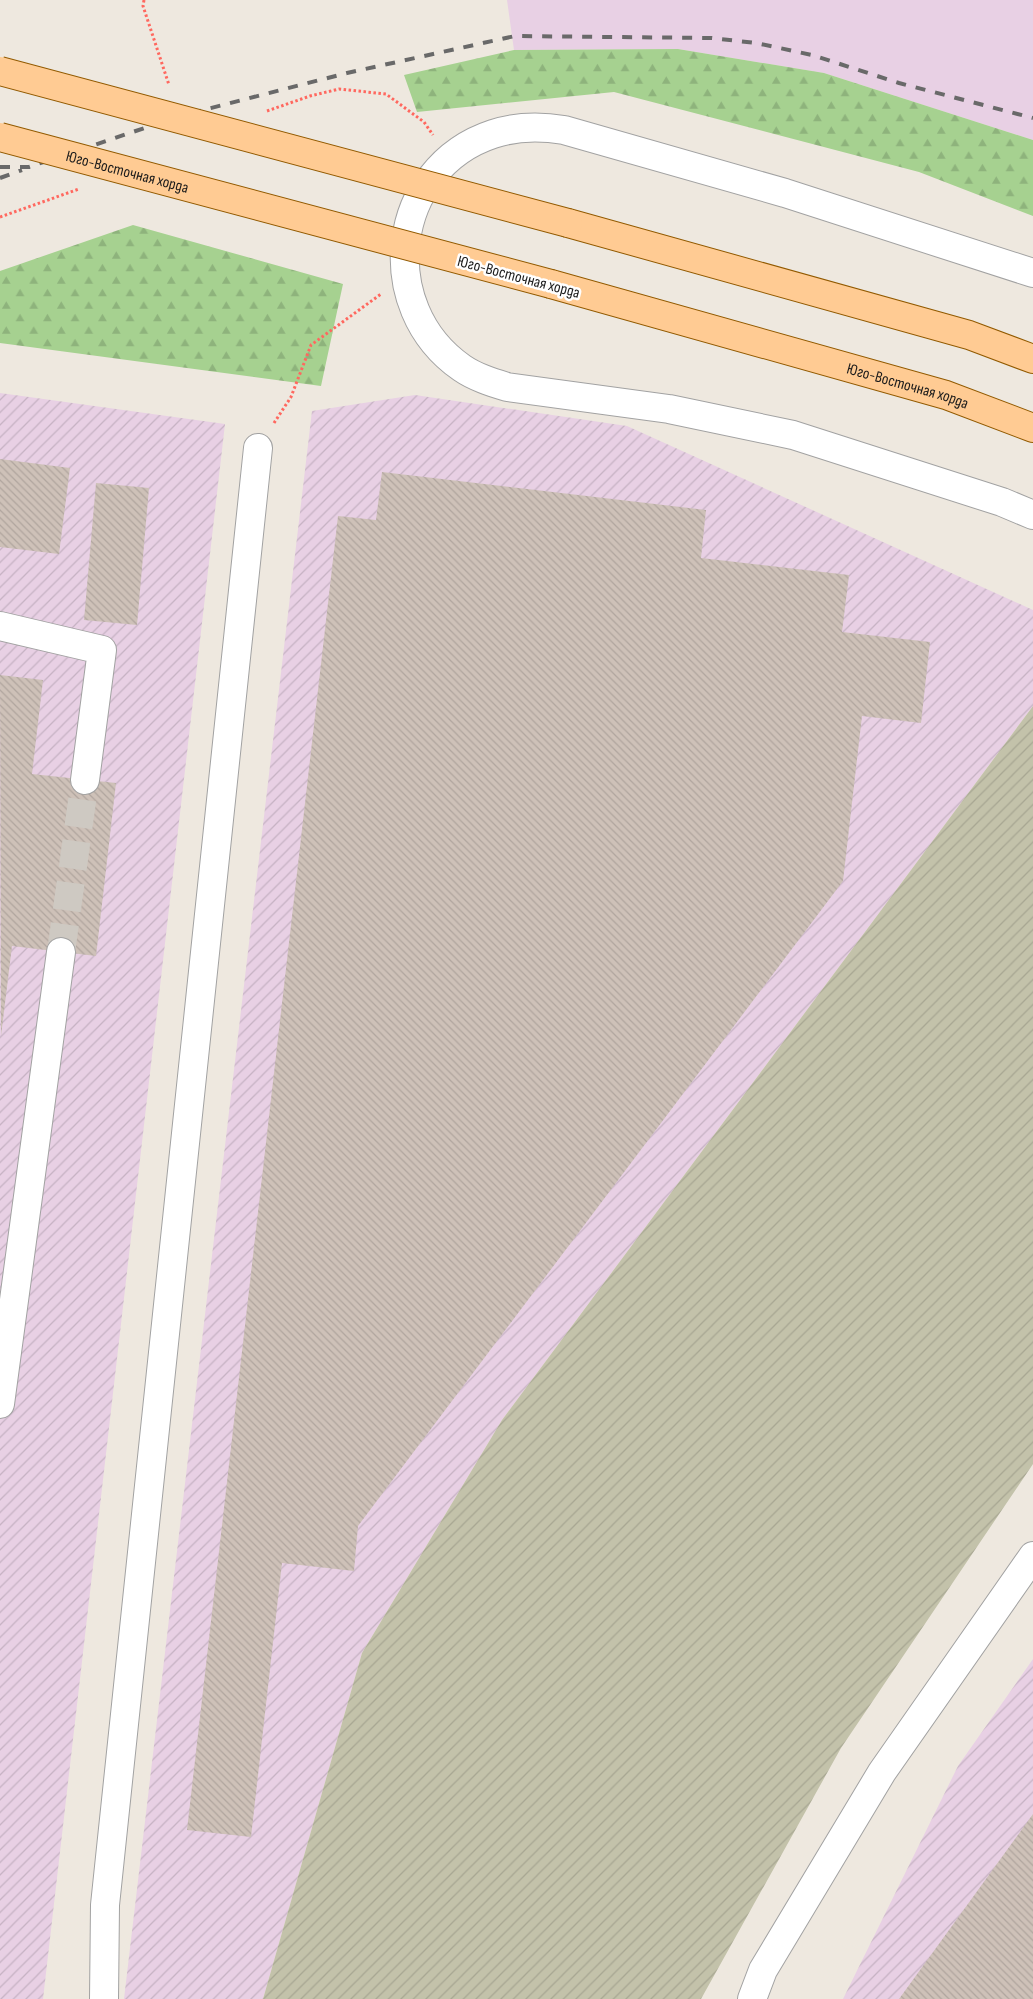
<svg xmlns="http://www.w3.org/2000/svg" width="1033" height="1999" font-family="'Sofia Sans Condensed',sans-serif">
  <defs>
    <pattern id="industrial-furrows" width="10" height="10" patternUnits="userSpaceOnUse" patternTransform="scale(1.25)"><rect width="10" height="10" fill="#e8d0e4"/><path d="M-1 1l2-2M0 10L10 0M9 11l2-2" fill="none" stroke="#c6b2c3"/></pattern>
    <pattern id="construction-furrows" width="10" height="10" patternUnits="userSpaceOnUse" patternTransform="scale(1.25)"><rect width="10" height="10" fill="#c3c2aa"/><path d="M-1 1l2-2M0 10L10 0M9 11l2-2" fill="none" stroke="#a7a692"/></pattern>
    <pattern id="forest-firs" width="22" height="20" patternUnits="userSpaceOnUse" patternTransform="scale(1.25)"><rect width="22" height="20" fill="#a6d190"/><path d="M5 1l3.5 6h-7zM16 11l3.5 6h-7z" fill="#8eb37c"/></pattern>
    <pattern id="building-back-hatch" width="6" height="6" patternUnits="userSpaceOnUse" patternTransform="scale(1.25)"><rect width="6" height="6" fill="#cec1b8"/><path d="M-1 5l2 2M0 0l6 6M5-1l2 2" fill="none" stroke="#b0a59e"/></pattern>
  </defs>
  <rect width="100%" height="100%" fill="#eee8df"/>
  <path fill="url(#industrial-furrows)" d="M0,393L225,424L43,1999H0Z
    M415,395L627,426L1033,610V706L502,1420L362,1653L263,1999H124L312,411Z
    M1033,1659V1999H843L958,1766Z"/>
  <path fill="#e8d0e4" d="M507,0H1033V140L824,73L678,49L514,50Z"/>
  <path fill="url(#construction-furrows)" d="M1033,706V1464L841,1748L701,1999H263L362,1653L502,1420Z"/>
  <path fill="url(#forest-firs)" d="M678,49L824,73L1033,140V216L919,172L614,92L417,112L404,75L514,50Z
    M133,225L343,284L321,386L0,343V271Z"/>
  <path fill="url(#building-back-hatch)" d="M0,459L70,468L59,554L0,547Z
    M382,472L706,510L701,558L849,575L842,632L930,642L921,723L862,716L843,881L358,1526L354,1571L282,1563L251,1837L187,1830L338,516L376,520Z
    M96,483L149,488L137,625L84,620Z
    M0,675L43,680L32,774L116,783L96,956L12,946L1,1036Z
    M1033,1814V1999H899Z"/>
  <g fill="none" stroke-linecap="round" stroke-linejoin="round">
    <path stroke="#cec9c2" stroke-width="28" stroke-dasharray="28 14" stroke-linecap="butt" d="M61,952L85,780"/>
    <defs>
      <path id="minor" d="M1033,273L785,193L564,130C540,126 517,126 493,134C390,168 374,307 462,368C475,377 491,382 507,387L669,409L793,435L1002,502L1033,515
        M0,626L102,650L85,780
        M0,1404L61,952
        M104,1999L105,1905L258,448
        M752,1999L763,1970L882,1772L1033,1556"/>
      <g id="major">
        <path d="M568,223L969,335L1033,359"/>
        <path id="s1" d="M551,284L946,395L1033,428"/>
      </g>
    </defs>
    <use href="#minor" stroke="#a2a2a2" stroke-width="30"/>
    <use href="#major" stroke="#925a00" stroke-width="30"/>
    <path stroke="#ff685f" stroke-width="3" stroke-dasharray="2.5 2.5" stroke-linecap="butt" d="M144,0L143,6L169,85
      M267,111L310,96L339,89L386,94L424,122L433,135
      M0,217L79,189
      M274,423L291,397L311,345L381,294"/>
    <use href="#minor" stroke="#fff" stroke-width="28"/>
    <use href="#major" stroke="#ffcb93" stroke-width="28"/>
    <path stroke="#696969" stroke-width="4" stroke-dasharray="10 10" stroke-linecap="butt" d="M0,167H29L180,116L347,73L515,36L712,38L756,43L812,55L899,83L1033,118
      M0,178L22,170"/>
    <defs>
      <g id="major-bridge">
        <path d="M0,71L568,223"/>
        <path id="s2" d="M0,137L551,284"/>
      </g>
    </defs>
    <use href="#major-bridge" stroke="#925a00" stroke-width="30" stroke-linecap="butt"/>
    <use href="#major-bridge" stroke="#ffcb93" stroke-width="28"/>
  </g>
  <g text-anchor="middle" stroke-width="5" stroke-linejoin="round" paint-order="stroke">
    <g font-size="16" fill="#1b1b1b" stroke="#fff">
      <text dy="6" stroke="none"><textPath href="#s2" startOffset="132">Юго-Восточная хорда</textPath></text>
      <text transform="translate(519 276) rotate(15)" y="6">Юго-Восточная хорда</text>
      <text dy="6" stroke="none"><textPath href="#s1" startOffset="371">Юго-Восточная хорда</textPath></text>
    </g>
  </g>
</svg>
